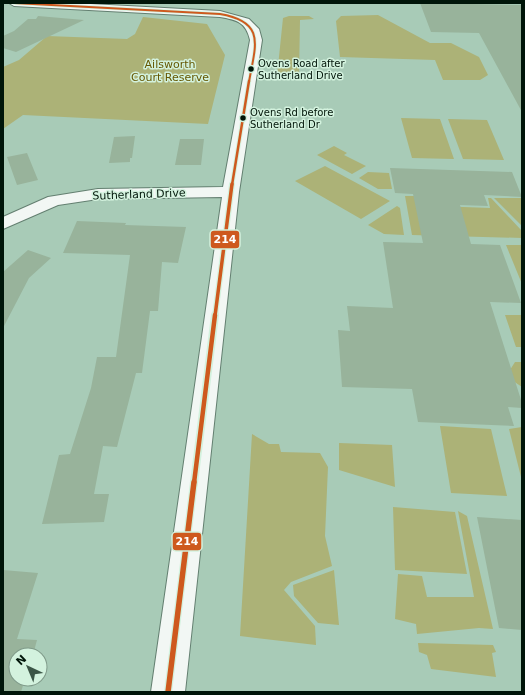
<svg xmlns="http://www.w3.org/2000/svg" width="525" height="695" font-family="'DejaVu Sans',sans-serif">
  <rect width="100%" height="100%" fill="#a8cbb7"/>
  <path fill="#acb277" d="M378,15L430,43H451L479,57L488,75L480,80H443L435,60L340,57L336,21L341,16Z
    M289,16H309L314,19L300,20L299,75L277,76L283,18Z
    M143,17L207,24L225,55L208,124L23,115L3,129V67L19,60L47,36L127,39L135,34Z
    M401,118L440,119L454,159L412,158Z
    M448,119L487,120L504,160L463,159Z
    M334,146L347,153L344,155L366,166L352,174L317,155Z
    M325,166L390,201L361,219L295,181Z
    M368,172L389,173L392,189H378L359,178Z
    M405,196H432L436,206L490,208L488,198H491L522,231V238L412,235Z
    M494,198H522V226Z
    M397,206L400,208L404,235L384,234L368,225Z
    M506,245H522V284Z
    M505,315H522V347H516Z
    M515,362H522V387L506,376Z
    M440,426L491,429L507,496L451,493Z
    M522,427V481L509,429Z
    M252,434L269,444H279L281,452L320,453L328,467L325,536L332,566L291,582L284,590L315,626L316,645L240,636Z
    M339,443L392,445L395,487L339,470Z
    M393,507L455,512L467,574L395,570Z
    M458,511L467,516L493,629L479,628L417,634L416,624L395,619L398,574L422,576L427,597H474Z
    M334,570L339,625L318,623L294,596L293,585Z
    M418,643L493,645L496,652L492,653L496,677L431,669L427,655L419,652Z"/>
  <path fill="#98b39b" d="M420,3L522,5V112L479,33L431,32Z
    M38,16L84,20L16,52L3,48V36L14,31L28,19H36Z
    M135,136L132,158H130V162L109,163L114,137Z
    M180,139H204L201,165H175Z
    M27,153L38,180L17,185L7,157Z
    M390,168L512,172L522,197L484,195L488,206L460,205L471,244L500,245L521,303L490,302L522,403V408L508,407L514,426L418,422L412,389L342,387L338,330L350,331L347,306L393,308L383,242L423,243L413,194L395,193Z
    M77,221L126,223L125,225L186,227L178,263L162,262L158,311H150L142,373H136L117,447L103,446L94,494H109L104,522L42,524L59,455L70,454L91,388L97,357H116L130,255L63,253Z
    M28,250L51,258L29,278L3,328V272Z
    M477,517L522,520V630L499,628Z
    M3,570L38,573L17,639L37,640L33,655H16V679H25L21,692H3Z"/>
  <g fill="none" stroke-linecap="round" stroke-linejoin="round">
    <defs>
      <path id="minor" d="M9,3H72L220,11L249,19L259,29L262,40L239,192L185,692H151L222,197L98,199L58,205L3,229V217L48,197L98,189L223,187L250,40C246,22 237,20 220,17L14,6Z"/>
    </defs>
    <use href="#minor" stroke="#637f70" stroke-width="2"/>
    <use href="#minor" fill="#f2f7f4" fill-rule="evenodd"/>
    <defs>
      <path id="bus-1-far4" d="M14,3L220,14C267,22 255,46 249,82"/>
      <path id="bus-1-far3" d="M232,185L249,81"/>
      <path id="bus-1-far2" d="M215,316L232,184"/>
      <path id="bus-1-far1" d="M194,483L215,315"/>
      <path id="bus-1" d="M168,692L194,482"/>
    </defs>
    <use href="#bus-1-far4" stroke="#d3f2de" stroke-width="3.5"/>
    <use href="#bus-1-far3" stroke="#d3f2de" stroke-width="4.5"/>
    <use href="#bus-1-far2" stroke="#d3f2de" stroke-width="6"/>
    <use href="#bus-1-far1" stroke="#d3f2de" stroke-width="8"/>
    <use href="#bus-1" stroke="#d3f2de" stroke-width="8"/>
    <use href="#bus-1-far4" stroke="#ce591e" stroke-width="2"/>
    <use href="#bus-1-far3" stroke="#ce591e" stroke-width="2.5"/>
    <use href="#bus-1-far2" stroke="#ce591e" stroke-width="3.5"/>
    <use href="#bus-1-far1" stroke="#ce591e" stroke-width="4.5"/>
    <use href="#bus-1" stroke="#ce591e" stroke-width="5.5"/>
  </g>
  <g fill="#001509" stroke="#d3f2de" stroke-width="1.5">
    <circle cx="251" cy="69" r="3.5"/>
    <circle cx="243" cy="118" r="3.5"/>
  </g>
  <g text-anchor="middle" stroke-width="3" stroke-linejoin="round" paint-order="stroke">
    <g font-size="10" fill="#001509" stroke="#d3f2de" text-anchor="start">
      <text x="258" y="67">Ovens Road after<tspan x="258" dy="12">Sutherland Drive</tspan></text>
      <text x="250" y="116">Ovens Rd before<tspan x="250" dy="12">Sutherland Dr</tspan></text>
    </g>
    <g font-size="11" fill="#655702" stroke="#d3f2de">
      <text x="170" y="68">Ailsworth<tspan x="170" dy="13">Court Reserve</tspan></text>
    </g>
    <g font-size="11" fill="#001509" stroke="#d3f2de">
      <text transform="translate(139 194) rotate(-2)" y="4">Sutherland Drive</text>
    </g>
  </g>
  <g stroke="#d3f2de" stroke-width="1.5">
    <rect x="210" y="230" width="30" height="19" rx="4" fill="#ce591e"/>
    <rect x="172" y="532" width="30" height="19" rx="4" fill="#ce591e"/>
  </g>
  <g font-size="11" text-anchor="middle" font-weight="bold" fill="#fff">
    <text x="225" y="243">214</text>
    <text x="187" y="545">214</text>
  </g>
  <rect width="525" height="695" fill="none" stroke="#001509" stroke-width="8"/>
  <g transform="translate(28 667) rotate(316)"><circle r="19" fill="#d3f2de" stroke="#7f9a89"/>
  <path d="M0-3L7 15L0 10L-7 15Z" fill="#3b5546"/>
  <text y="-6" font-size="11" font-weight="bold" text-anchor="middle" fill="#001509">N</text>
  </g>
</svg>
